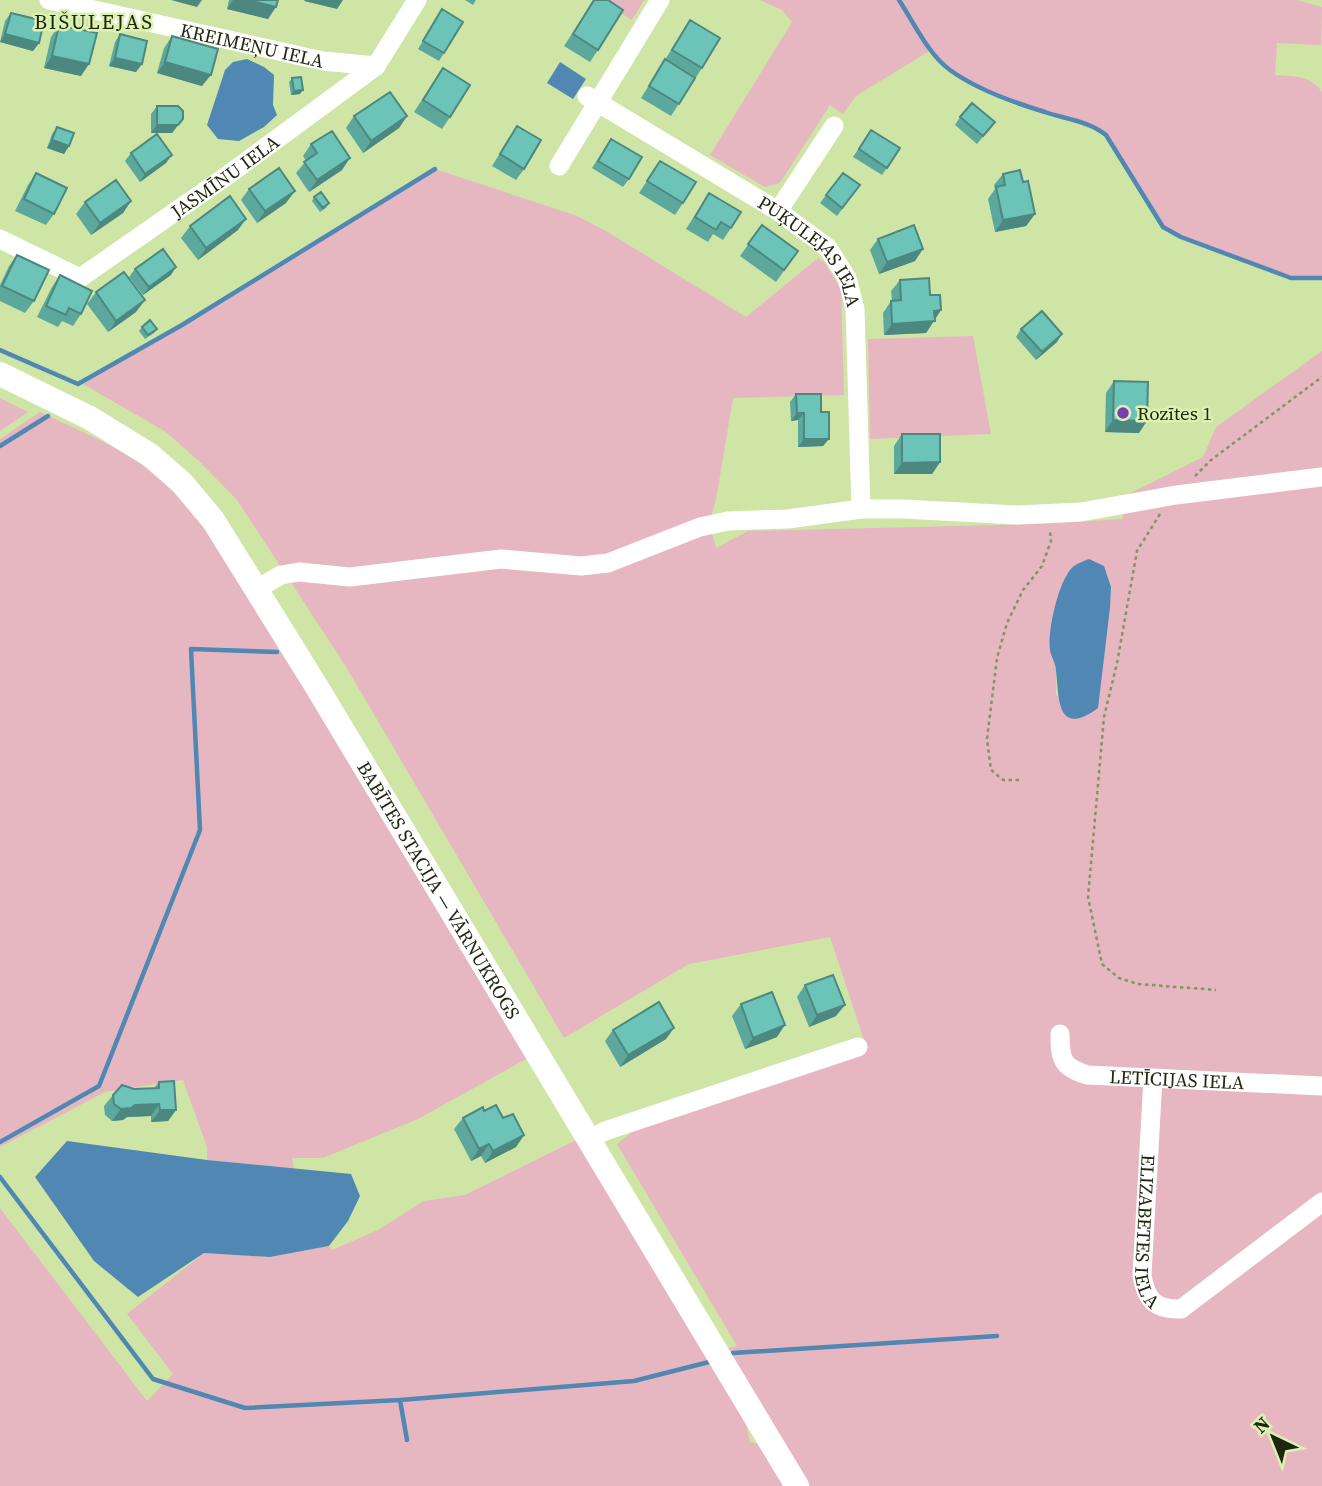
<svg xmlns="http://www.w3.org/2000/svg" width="1322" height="1486" font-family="'Source Serif 4',serif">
  <rect width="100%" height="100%" fill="#cee5a6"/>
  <path fill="#e6b7c1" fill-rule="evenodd" d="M598,0H644L632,20Z
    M760,0H1297L1322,7L1321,45L1277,43L1275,75C1295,77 1309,74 1322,92V278H1291L1181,237L1163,227L1106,135L1096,127L1044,112L995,94L950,70L931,50L856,96L843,114L830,105L780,183L765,187L710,155L792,22L782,10Z
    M435,169L577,216L606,231L746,317L818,258L826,264L841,290L844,395L733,398L716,500L709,523L716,548L748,531L1040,524L1122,519L1127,495L1203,457L1216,427L1322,351V1486H808L741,1400L750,1442L763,1445L787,1486H0V1208L147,1401L173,1374L127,1314L204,1253L270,1257L329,1246L332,1250L378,1230L424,1201L465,1195L582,1137L710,1353L737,1346L617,1144L632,1132L867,1049L830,937L689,964L564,1038L345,665L237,500L201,463L166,432L83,384ZM1065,577L1111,587L1110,608L1097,708L1056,695V668L1050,648L1054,611Z
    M973,336L991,434L870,439L868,339Z
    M0,398L28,412L0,431Z
    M40,412C74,428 111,443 142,465C166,482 186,505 206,525L528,1058L418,1119L323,1158H292L294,1169L207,1160V1147L183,1080L105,1092L0,1147V439Z"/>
  <path fill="#5087b3" d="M247,59L264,67L274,75L273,105L277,115L264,127L239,141L218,139L207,125L225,70L233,62Z
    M560,62L586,79L573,99L547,83Z
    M1089,559L1104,566L1111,587L1110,608L1098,708C1057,738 1059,699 1056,671C1056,663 1051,657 1050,650C1047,632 1059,577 1074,566C1078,563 1084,561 1089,559Z
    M67,1141L207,1160L351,1174L360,1196L348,1221L329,1246L270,1257L204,1253L138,1297L94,1261L35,1177Z"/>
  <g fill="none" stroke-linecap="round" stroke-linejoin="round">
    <path stroke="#5087b3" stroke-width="4.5" d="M899,0C914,23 928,54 950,70C976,89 1015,103 1045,112C1065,119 1089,121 1106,135L1163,227L1181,237L1291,278H1322
      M0,350L78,384L182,325L435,169
      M0,446L48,416
      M0,1142L99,1086L200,830L191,649L277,652
      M0,1177L153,1379L245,1408L400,1400L634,1381L709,1362
      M733,1353L997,1336
      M400,1400L407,1440"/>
    <path stroke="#839465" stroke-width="2.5" stroke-dasharray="3.5 3.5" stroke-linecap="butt" d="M1195,476L1211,460L1322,377
      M1160,514L1137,551L1117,663L1104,717L1088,897L1102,964L1119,978L1138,984L1216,990
      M1019,780H1003L991,770L987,739L997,658L1007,623L1023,590L1042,566L1051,541L1050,531"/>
    <g stroke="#fff" stroke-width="19">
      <path id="s1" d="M49,0L323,61L376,66"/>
      <path id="s2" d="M587,96L778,211L828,248L847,278L855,309L861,509"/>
      <path d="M559,166L660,0"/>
      <path d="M778,211L834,126"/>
      <path id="s3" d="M0,239L80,278L228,175L376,66L417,0"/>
      <path d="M257,589L281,575L299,572L350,577L501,559L581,566L608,563L700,527L728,521L788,519L861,509H903L1017,515L1081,512L1176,495L1322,477"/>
      <path id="s4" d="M1060,1034C1060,1059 1062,1068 1088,1075L1322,1086"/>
      <path id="s5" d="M1153,1078L1142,1275C1146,1300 1155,1310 1181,1309L1322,1202"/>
      <path d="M589,1140L605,1131L858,1047"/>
    </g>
    <path stroke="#fff" stroke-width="24" id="s6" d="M0,374L90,418L150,455L182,483L213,520L315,684L797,1486"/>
  </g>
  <path fill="#5da89d" d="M229,0H278L268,19L227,9Z
    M465,0H476L473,5Z
    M594,0L598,50L590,62L564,46Z
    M442,9L444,53L439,61L418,49Z
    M11,13L39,43L33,51L0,42L5,21Z
    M690,20L702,68L671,116L641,98Z
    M59,25L81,76L44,68L51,37Z
    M120,34L136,72L109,66L115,42Z
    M172,36L202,86L157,73L164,48Z
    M443,68L450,117L442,129L414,112Z
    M292,78L300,94L291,95L289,82Z
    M157,106L183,119L172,133H151V114Z
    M354,116H407L399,128L363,153L346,128Z
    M960,117L995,122L977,144L955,125Z
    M517,126L524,169L516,180L492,166Z
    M57,127L69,146L64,154L47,148L52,134Z
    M871,130L900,148L882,175L853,157Z
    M611,139L629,179L623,187L592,168Z
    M311,144L342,170L309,192L296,173L306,161L303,156Z
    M131,153L166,163L140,182L125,161Z
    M660,161L683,203L675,215L639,193Z
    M36,173L54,214L46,225L15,211L28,185Z
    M843,173L860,185L837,216L820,203Z
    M1003,174L1023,182L1035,214L1026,226L995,232L988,199L995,189L994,185Z
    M249,189L286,203L257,223L241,200Z
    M709,193L731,228L723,240L713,234L708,242L686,229Z
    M314,197L327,207L320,212L312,201Z
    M131,201L123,213L91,235L76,214L85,202Z
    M762,225L798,251L776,282L740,256Z
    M190,226L238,230L198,260L181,238Z
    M878,239L915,261L879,274L870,250Z
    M17,255L34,301L25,313L0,301V285L9,266Z
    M135,269L171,275L143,295L129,277Z
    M60,275L81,314L73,326L62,321L58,327L37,317L52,287Z
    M900,280L930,295L941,310L926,333L884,335L883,313L891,301H892L891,291Z
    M96,292L136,312L108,332L87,304Z
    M142,327L157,329L154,333L145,339L139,331Z
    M1021,329L1057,342L1036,360L1016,337Z
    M1114,381L1139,433L1105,432L1106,393Z
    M796,394L821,412L829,439L823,446L798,447V420L791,421L790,402Z
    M902,434L940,462L932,474H894V446Z
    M805,985L836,1016L809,1027L797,997Z
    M741,1004L777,1037L745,1049L732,1016Z
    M613,1030L666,1039L620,1067L605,1041Z
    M159,1082L176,1110L168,1121L151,1122V1116L127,1117L123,1120L112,1121L105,1115L104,1106L113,1095L134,1089L154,1088Z
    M484,1111L503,1118L524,1135L516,1147L485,1163L481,1156L471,1161L454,1129L463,1118Z"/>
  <path fill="#4c8880" d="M171,0H202L197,7Z
    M233,0H248L276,7L268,19L227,9Z
    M305,0H343L337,9L304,1Z
    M5,34L39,43L33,51L0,42Z
    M52,56L89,64L81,76L44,68Z
    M115,58L142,64L136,72L109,66Z
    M165,62L211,75L202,86L157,73Z
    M303,90L300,94L291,95L294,91Z
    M407,116L399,128L363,153L371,141Z
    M157,125H178L172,133H151Z
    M52,140L69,146L64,154L47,148Z
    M172,155L166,163L140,182L145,174Z
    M350,158L342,170L309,192L317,180Z
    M295,191L286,203L257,223L265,211Z
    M131,201L123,213L91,235L100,223Z
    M1035,214L1026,226L995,232L1003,220Z
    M246,219L238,230L198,260L206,248Z
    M923,249L915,261L879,274L887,262Z
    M176,267L171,275L143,295L149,287Z
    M145,300L136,312L108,332L116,321Z
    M941,310L926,333L884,335L892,324L934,311Z
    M1062,334L1057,342L1036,360L1042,352Z
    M797,413H804L798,420L791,421Z
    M1113,420L1147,421L1139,433L1105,432Z
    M804,439H829L823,446L798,447Z
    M940,462L932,474H894L902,463Z
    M845,1005L836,1016L809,1027L817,1015Z
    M785,1025L777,1037L745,1049L753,1038Z
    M674,1028L666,1039L620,1067L628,1055Z
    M159,1104L151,1116L127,1117L123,1120L112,1121L121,1109L135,1105Z
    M160,1110H176L168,1121L151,1122Z
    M524,1135L516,1147L485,1163L493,1151Z
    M489,1144L481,1156L471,1161L479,1149Z"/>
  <path fill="#6cc3b7" stroke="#4c8880" stroke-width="2" d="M248,0H278L276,7Z
    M594,0H608L623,10L598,50L573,34Z
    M442,9L463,22L444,53L423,41Z
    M11,13L44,21L39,43L5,34Z
    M690,20L720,38L702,68L672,50Z
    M59,25L97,33L89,64L52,56Z
    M120,34L147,41L142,64L115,58Z
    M172,36L218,49L211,75L165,62Z
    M665,59L695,78L679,104L649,86Z
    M443,68L470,85L450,117L423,100Z
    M301,77L303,90L294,91L292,78Z
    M390,92L407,116L371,141L354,116Z
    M972,103L995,122L983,136L960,117Z
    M157,106H178L183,111V119L178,125H157Z
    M517,126L541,140L524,169L500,154Z
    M57,127L74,133L69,146L52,140Z
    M871,130L900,148L887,168L859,149Z
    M332,131L350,158L317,180L304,162L317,153L311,144Z
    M157,134L172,155L145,174L131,153Z
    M611,139L642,157L629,179L598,161Z
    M660,161L696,182L683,203L647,181Z
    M279,168L295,191L265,211L249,189Z
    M1020,170L1023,182L1028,181L1035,214L1003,220L996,187L1005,185L1003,174Z
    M36,173L67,188L54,214L24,199Z
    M843,173L860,185L842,208L826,195Z
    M116,180L131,201L100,223L85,202Z
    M321,192L329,203L323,208L314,197Z
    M709,193L741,212L731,228L721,222L716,230L695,217Z
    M230,196L246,219L206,248L190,226Z
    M762,225L798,251L784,270L748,244Z
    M914,225L923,249L887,262L878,239Z
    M163,249L176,267L149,287L135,269Z
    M17,255L49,270L34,301L2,286Z
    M124,272L145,300L116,321L96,292Z
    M60,275L92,291L81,314L69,308L66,315L46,306Z
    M929,278L930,295H940L941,310L934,311L935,321L892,324L891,301L901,300L900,280Z
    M1042,311L1062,334L1042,352L1021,329Z
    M150,320L157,329L148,335L142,327Z
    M1114,381L1148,382L1147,421L1113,420Z
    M796,394H821V412H829V439H804V413H797Z
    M902,434H940V462L902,463Z
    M833,975L845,1005L817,1015L805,985Z
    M772,992L785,1025L753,1038L741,1004Z
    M659,1002L674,1028L628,1055L613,1030Z
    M174,1081L176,1110H160L159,1104L135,1105L131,1108L121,1109L114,1104L113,1095L122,1085L134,1089L159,1088V1082Z
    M496,1105L503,1118L513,1114L524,1135L493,1151L489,1144L479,1149L463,1118L483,1107L484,1111Z"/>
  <circle fill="#793cb1" stroke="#dbf2b3" stroke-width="2.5" cx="1123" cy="413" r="7"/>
  <g text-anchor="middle" stroke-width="5" stroke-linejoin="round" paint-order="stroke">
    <g font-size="19" fill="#1e260d" stroke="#dbf2b3">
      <text dy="7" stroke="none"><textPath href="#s1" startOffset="208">KREIMEŅU IELA</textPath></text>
      <text dy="7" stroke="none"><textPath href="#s3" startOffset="266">JASMĪNU IELA</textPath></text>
      <text dy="7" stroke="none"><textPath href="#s2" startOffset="276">PUĶULEJAS IELA</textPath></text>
      <text dy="7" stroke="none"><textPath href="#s6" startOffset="695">BABĪTES STACIJA — VĀRNUKROGS</textPath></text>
      <text dy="7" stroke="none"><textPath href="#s4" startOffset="145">LETĪCIJAS IELA</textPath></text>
      <text dy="7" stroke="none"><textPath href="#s5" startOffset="154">ELIZABETES IELA</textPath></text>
    </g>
    <g font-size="19" fill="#1e260d" stroke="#dbf2b3" text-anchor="start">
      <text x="1137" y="420">Rozītes 1</text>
    </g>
    <g font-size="21" letter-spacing="2" fill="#1e260d" stroke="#dbf2b3">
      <text x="94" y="29">BIŠULEJAS</text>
    </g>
  </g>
  <g transform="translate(1273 1437) rotate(317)" stroke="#dbf2b3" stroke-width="5" paint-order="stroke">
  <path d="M0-5L12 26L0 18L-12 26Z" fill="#1e260d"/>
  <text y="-10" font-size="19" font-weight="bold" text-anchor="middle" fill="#1e260d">N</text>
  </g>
</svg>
